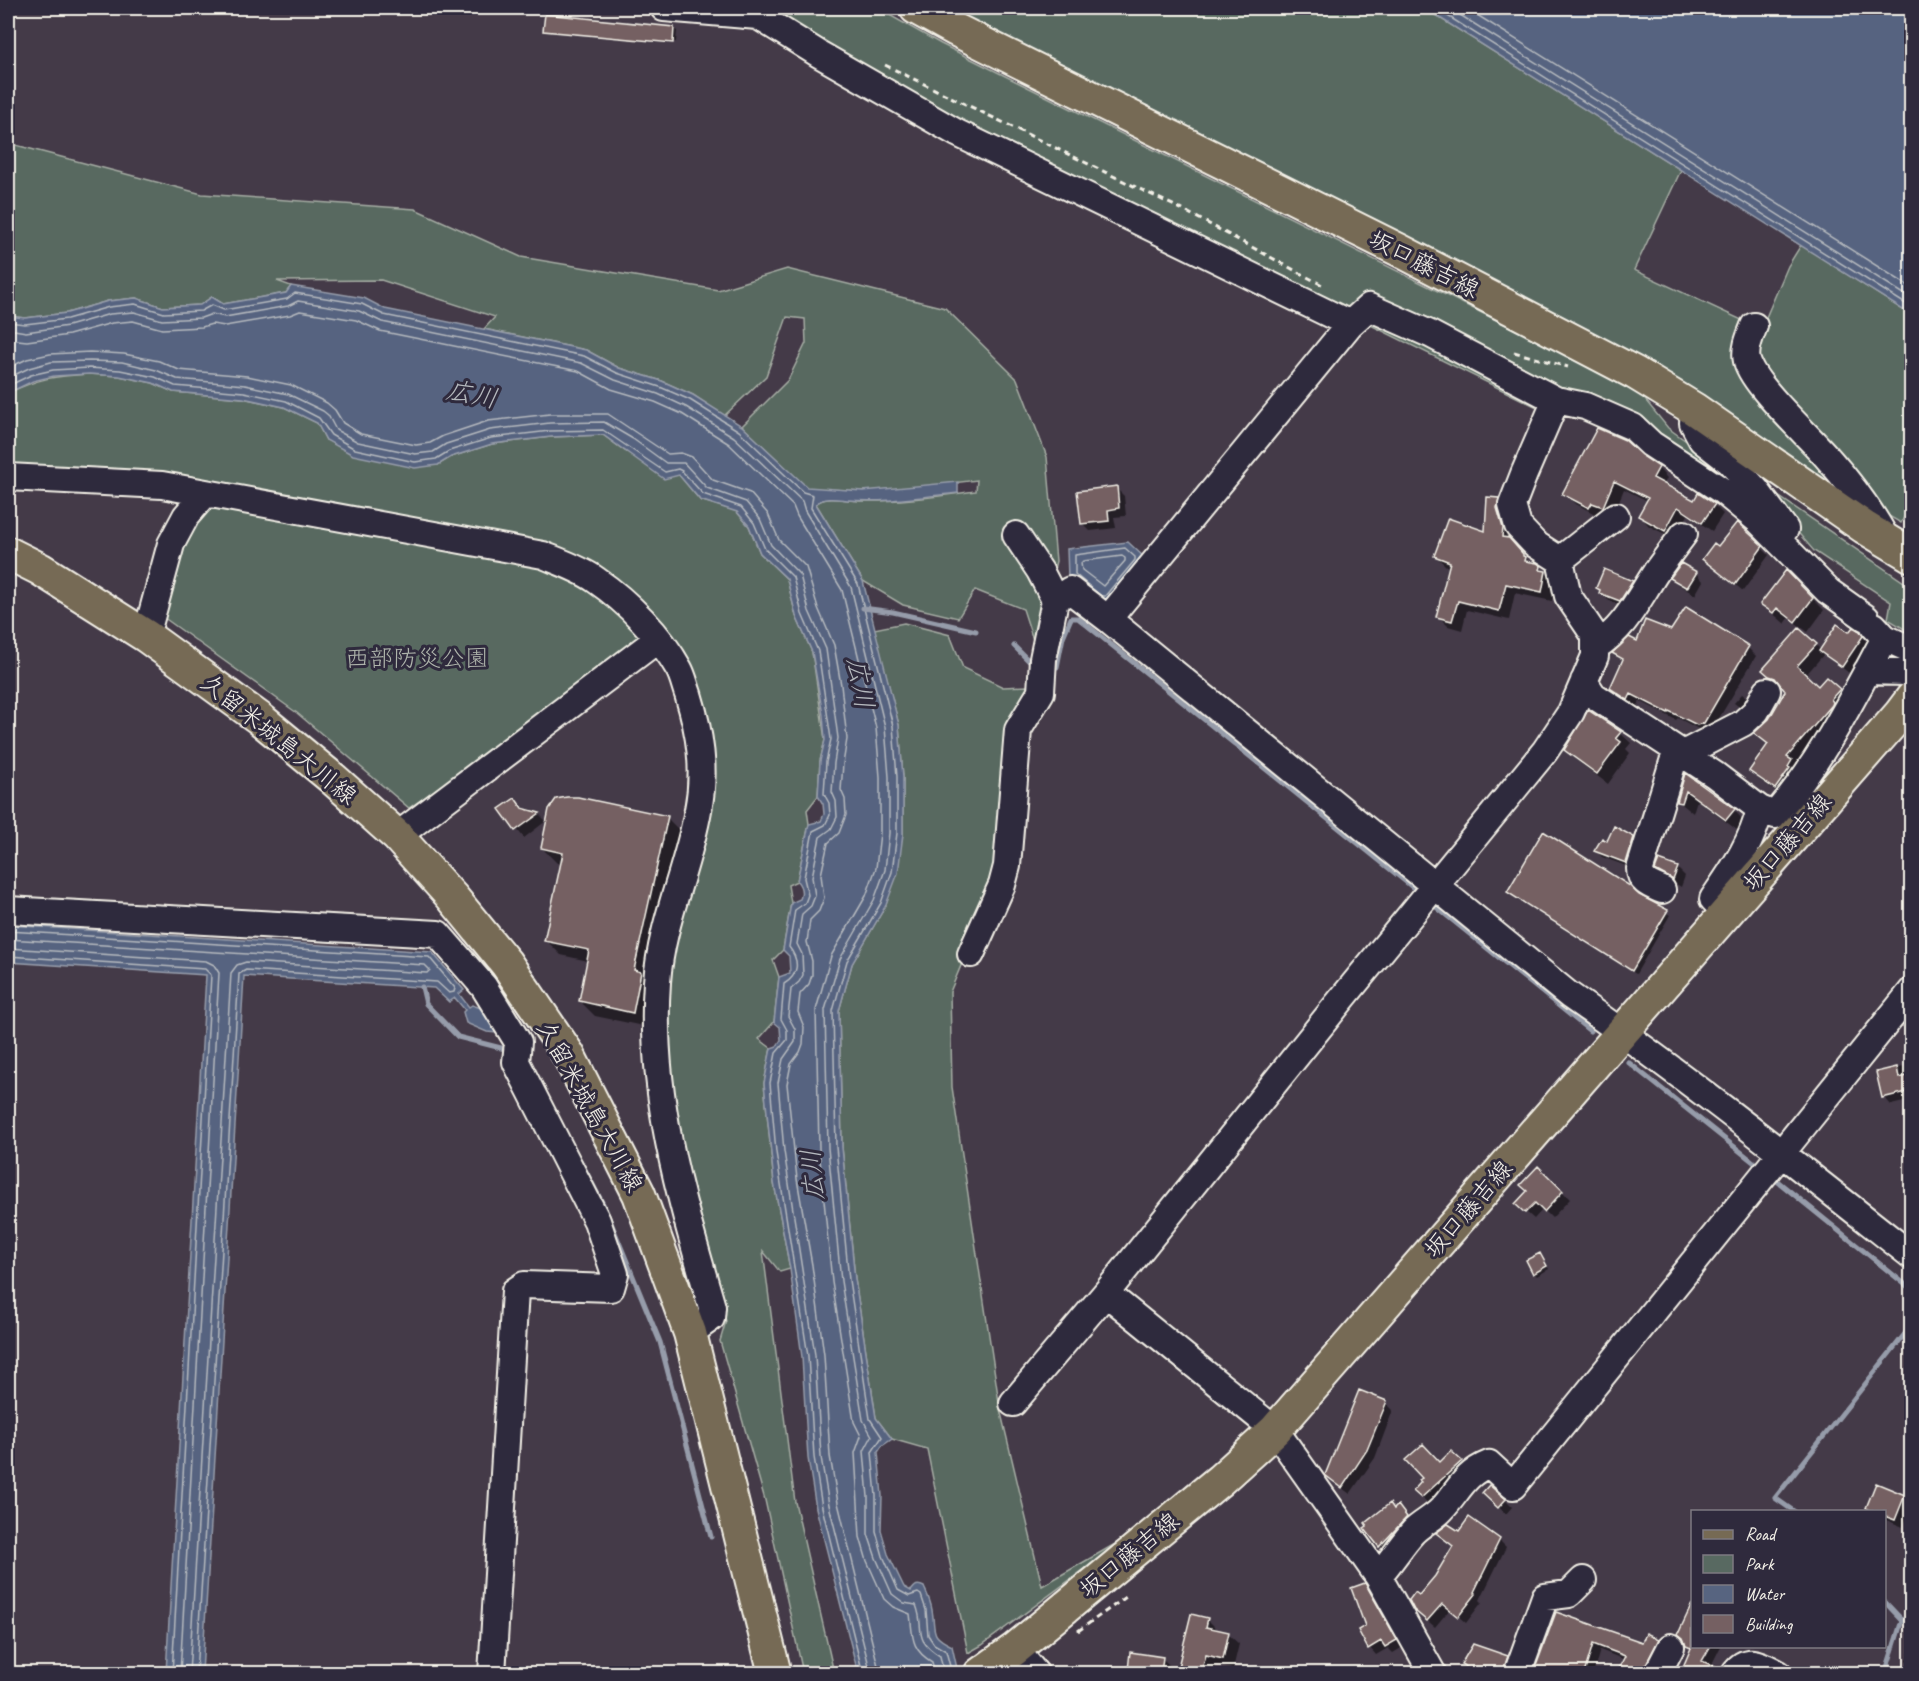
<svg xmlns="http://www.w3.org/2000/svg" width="1919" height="1681" font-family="Caveat,'Klee One',sans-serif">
  <rect width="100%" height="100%" fill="#443a48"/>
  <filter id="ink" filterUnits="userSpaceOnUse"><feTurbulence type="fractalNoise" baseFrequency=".0167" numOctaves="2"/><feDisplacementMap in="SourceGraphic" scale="12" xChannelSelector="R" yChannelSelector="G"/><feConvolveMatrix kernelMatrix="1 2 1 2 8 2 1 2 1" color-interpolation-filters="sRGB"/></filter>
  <g filter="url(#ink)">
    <path fill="#586961" stroke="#a6ada4" stroke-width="1.5" d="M744,8H877L941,44L1548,346L1642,396L1668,428L1731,473L1759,510L1647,425L1541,409L969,127Z
      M936,8H1424L1681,170L1634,270L1761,329L1788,266L1801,245L1911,315V504L1901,523L1887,515L1770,374L1736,358L1854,505Z
      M8,143L202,194L415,209L521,257L718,290L787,269L945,308L1017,379L1047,457L1056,561L1035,646L1023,609L975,590L958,618L903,605L863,581L816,504C826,494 848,501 862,501C900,502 938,496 976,491L977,480L894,490L863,491L807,488L742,426L788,380L806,343L805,319L787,317L766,376L724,416L693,395L662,381L619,368L586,350L484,329L495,317L381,280L277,281L291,286L286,293L223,304L212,297L200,305L163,307L136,298L108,301L67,313L25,318L8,316Z
      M89,374L119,376L153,383L173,392L242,398L284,407L317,423L326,440L438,465L451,457L492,444L551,437L603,435L625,451L679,475L700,500L736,511L749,526L760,553L787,579L796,616L812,652L825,740L820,761L818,796L807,810L809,824L797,881L788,885L791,903L783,950L773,960L779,977L774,1022L759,1039L771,1048L764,1083L774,1183L790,1269L780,1272L763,1251L795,1502L834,1673H803L765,1500L720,1341L726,1321L685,1194L666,1062L667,955L710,745L633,598L573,553L171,476L8,470V393C40,378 54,376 89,374Z
      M1749,476L1911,587V633L1888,619L1891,602L1814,551Z
      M226,503L563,570L643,631L640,640L538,719L409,808L297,713L163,617L189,529L206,511Z
      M904,623L950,635L963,668L1003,687L1028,686L1010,725L1000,872L950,992L952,1087L1000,1409L1042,1586L1129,1536L982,1645L968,1653L927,1449L892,1439L876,1418L855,1279L842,1147L839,1011L852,964L886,905L903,834V777L899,725L874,629Z"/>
    <path fill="#576480" stroke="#969caa" stroke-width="1.5" d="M1424,8H1911V315Z
      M291,286L364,298L385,309L586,350L619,368L662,381L693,395L742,426L807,487L863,491L958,482V493C921,497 884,503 847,500C837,499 824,496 816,504L863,581L899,725L903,777V834L898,873L886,905L852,964L839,1011L842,1147L855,1279L876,1418L892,1439L882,1446L878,1452L882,1496L881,1530L888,1554L904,1587L911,1591C915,1586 917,1583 924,1587C927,1594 931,1602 932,1610C936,1632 929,1635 952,1646L958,1673H858L816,1508L808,1458L802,1357L790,1269L774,1183L764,1083L771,1048L777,1046L781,1040L780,1027L774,1022L779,977L790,973L789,956L783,950L791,903L800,899C803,892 802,887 797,881L809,824L821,821L824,814L823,804L818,796L820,761L825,740L823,715L812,652L796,616L787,579L760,553L749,526L737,512L700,500L679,475L664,479L603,435L551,437L492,444L451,457L438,465L415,468L353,455L326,440L317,423L284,407L243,398L173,392L153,383L119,376L89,374L54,376L33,381L8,393V316L25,318L67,313L108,301L136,298L163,307L200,305L212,297L223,304L286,293Z
      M1128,542L1145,558L1105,606L1068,577L1067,549Z
      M8,925L432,952L464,990L459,994L469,1007L472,1005L484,1009L500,1028L497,1033L487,1032L466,1023L463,1012L465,1010L455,998L449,1002L434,988L244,976L202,1673H166L206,975L8,962Z"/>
    <path fill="#0007" d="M546,16L673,28L677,31L676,42L546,29V32Z
      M1640,456L1658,468L1667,478L1663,486L1694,502L1714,505L1723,514L1712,531L1688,515L1675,539L1649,526L1640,516L1648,501L1624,489L1613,516H1599L1574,503L1564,493Z
      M1116,488L1124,496L1126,516L1114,517L1116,528L1090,531L1082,523Z
      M1498,499L1508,509L1507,519L1512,543L1532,564L1540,567L1556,583L1552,601L1515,593L1509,620L1467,610L1462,630L1448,626L1438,616L1451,567L1446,566L1436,556L1487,533Z
      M1737,524L1769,555L1743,591L1704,559L1718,548Z
      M1786,572L1824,610L1808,632L1789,618L1785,624L1762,604Z
      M1696,573L1703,581L1695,595L1679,585L1672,578Z
      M1632,582L1639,589L1628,608L1608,600L1597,588Z
      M1672,632L1748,648L1756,656L1712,730L1706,733L1678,718L1676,720L1640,701L1637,707L1620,696L1611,688L1624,662L1614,653Z
      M1859,633L1869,644L1849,673L1824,654L1805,676L1818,688L1839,690L1847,699L1840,714L1796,766L1800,770L1784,797L1760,780L1751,771L1769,745L1756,733L1770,719L1787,691L1764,670L1816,645L1822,651L1850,635Z
      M1742,694L1750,700L1742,709L1734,703Z
      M1589,712L1620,733L1631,743L1626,749L1630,753L1608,784L1576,760L1566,749Z
      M1686,776L1734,810L1744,821L1737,830L1697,800L1693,813L1678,801Z
      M515,800L524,810L539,814L546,821L524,838L501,810Z
      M667,818L682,833L648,1027L595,1016L580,1001L588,961L561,955L546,940L562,864L557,863L542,848Z
      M1633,838L1640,844L1632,868L1602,857L1596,851L1607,843Z
      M1677,868L1685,876L1681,887L1665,877L1657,870Z
      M1509,892L1638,897L1670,915L1636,974Z
      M1912,1065V1100L1891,1105L1884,1097L1878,1073Z
      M1538,1168L1570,1199L1552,1218L1543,1209L1534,1219L1517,1204L1529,1192Z
      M1540,1254L1549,1269L1537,1276L1534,1273Z
      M1386,1403L1393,1410L1375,1458L1350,1494L1334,1482Z
      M1451,1453L1467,1469L1429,1504L1415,1491Z
      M1484,1493L1505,1500L1512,1507L1506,1514Z
      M1904,1496L1912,1505L1903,1527L1884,1519V1512H1871L1868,1508Z
      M1398,1507L1414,1525L1387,1553L1380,1546L1394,1510Z
      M1459,1533L1499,1540L1506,1547L1480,1600L1482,1602L1466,1623L1450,1609L1435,1627L1423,1617L1419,1597L1436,1576L1454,1547L1438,1534Z
      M1364,1585L1371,1592L1403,1647L1393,1653L1388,1648L1376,1655L1370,1648L1360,1631L1367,1626Z
      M1556,1614L1643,1644L1658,1640L1665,1647L1652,1674H1618L1625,1660L1600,1650L1593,1674H1535Z
      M1207,1619L1218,1630L1228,1634L1239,1644L1233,1669L1216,1665L1214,1674H1186L1179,1667Z
      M1692,1620V1646H1708L1698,1667L1700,1668L1711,1646H1721L1711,1666L1681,1674L1692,1650L1688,1645L1686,1632Z
      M1912,1645V1665L1906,1660Z
      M1507,1657L1513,1664L1511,1674H1475L1463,1664Z
      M1162,1658L1170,1666L1169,1674H1133L1129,1670Z"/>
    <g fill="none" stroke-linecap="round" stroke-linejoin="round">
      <path stroke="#b5b9be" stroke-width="1.5" d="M1435,8L1912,308
        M1449,8L1912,299
        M1466,8L1912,288
        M8,322L25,324L67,319L109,307L135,304L164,313L201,311L212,305L224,310L287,299L295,293L362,304L384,315L584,356L617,373L660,387L690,400L739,431L803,492L813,495L811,508L858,584L893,726L897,777V833L892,872L881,903L847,961L833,1011L836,1147L849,1280L870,1419L882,1437L872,1452L876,1496V1531L883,1556L898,1590L909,1596L918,1593L921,1595L926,1610L928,1635L934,1644L946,1651L952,1674
        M8,329L26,332L68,326L110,314L134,312L162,320L201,318L212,314L225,317L288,306L298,301L359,311L382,322L581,363L615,380L658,394L686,407L734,437L802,501L805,511L851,587L885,727L889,777V833L885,870L874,900L840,959L825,1010L828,1148L841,1281L863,1420L872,1436L864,1451L868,1497V1534L876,1558L892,1594L904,1603L916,1605C926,1630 911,1638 940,1656L944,1674
        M8,339L27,341L69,335L112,323L133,321L162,329L202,327L212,324L225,326L290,315L300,311L356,320L380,331L578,371L611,389L655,402L682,414L729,444L793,506L797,516L842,590L876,728L880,777V833L876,868L866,896L831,956L816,1010L819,1149L832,1282L854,1422L861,1436L855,1453L860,1537L867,1561L884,1599L893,1607L910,1614C913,1636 910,1649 932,1662L935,1674
        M8,368L27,359L50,354L90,352L124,354L159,361L179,370L247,376L291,385L327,403L335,410L343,423L361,434L416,445L430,443L443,436L488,421L550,414H608L668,454L681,453L692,457L713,480L750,493L768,514L779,540L806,567L818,608L834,645L841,685L847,739L843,764L841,790L845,799L846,815L839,833L828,843L821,875L824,898L819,911L810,920L807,942L812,961V975L809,984L800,994L798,1012L804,1027L803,1044L800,1052L791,1064L787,1084L797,1179L812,1265L824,1355L830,1456L838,1503L880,1674
        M8,378L29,368L51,362L90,361L122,362L156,370L177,379L245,385L288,394L323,411L328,415L336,430L358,442L415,454L433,452L446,444L490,430L550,423L604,422L633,439L666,463H684L707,488L746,502L760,519L771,545L800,575L809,611L826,649L838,738L834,763L832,792L836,801L837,817L831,829L820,837L812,877L815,896L811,906L802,914L797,944L802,954L803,975L799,982L791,989L788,1016L795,1029V1042L783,1059L778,1083L784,1151L815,1355L821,1457L829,1505L871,1674
        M8,386L31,375L53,370L89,368L120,370L155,377L175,386L244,392L286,401L319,418L331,435L355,449L415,462L436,459L449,451L491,438L550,431L603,430L665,472L678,469L682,471L703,494L741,507L754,523L765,549L793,577L802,614L818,651L831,739L826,762L824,794L829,803L830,815L825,825L813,831L804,878L808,895L805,903L795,910L789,947C800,961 799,975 784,984L781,1019L787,1030V1040L776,1053L770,1083L776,1152L808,1356L814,1457L822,1507L863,1674
        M1125,548L1135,557V560L1105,596H1101L1075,574V555Z
        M1122,556L1125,558V561L1103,586L1082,570L1081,563L1083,561Z
        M8,931L429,957L455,988L454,992L449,993L437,982L422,981L246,970L239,974L196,1674
        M8,939L425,965L430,970L427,973L246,962L237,965L231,973L189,1674
        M8,948L206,961L214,965L219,973L180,1674
        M8,956L205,969L211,975L172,1674"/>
      <path stroke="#969caa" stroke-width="5" d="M863,608L893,612L976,631
        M1014,646L1032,664H1036
        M1049,666L1057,667L1063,637L1071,618H1078L1421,894
        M1430,902L1590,1031
        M422,987L426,1004L458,1037L505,1049
        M1628,1062L1761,1168
        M580,1160L605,1208L660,1342L711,1537
        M1771,1176L1912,1290
        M1795,1512L1775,1498L1912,1325
        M1884,1601L1902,1620L1885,1674"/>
    </g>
    <path fill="#756062" stroke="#f4f1e8" stroke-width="1.5" d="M545,14L674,27L673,43L543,31Z
      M1597,428L1625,440L1641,455L1659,467L1653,478L1694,500L1698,493L1715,504L1702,523L1678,507L1665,531L1638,516L1648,498L1614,481L1603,507L1592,503L1589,508L1562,494Z
      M1117,486L1119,508L1108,510L1109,521L1081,524L1077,491Z
      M1487,497L1499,498L1497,508L1503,528L1502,537L1509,538L1523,554V556L1526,557L1525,561L1537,563L1541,566L1540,570L1546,571L1542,592L1506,584L1499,611L1458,601L1452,621L1436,617L1450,562L1434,556L1448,518L1485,531Z
      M1737,522L1763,546L1735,585L1702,559L1714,543L1718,546Z
      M1681,563L1697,572L1687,588L1670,578Z
      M1604,569L1633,581L1620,601L1599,593L1600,590L1596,588Z
      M1786,570L1813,598L1795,622L1777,608L1773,613L1760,604Z
      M1686,607L1749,646L1704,723L1697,725L1669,711L1668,713L1631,694L1628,700L1610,688L1623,659L1612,653L1629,637L1637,641L1645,620L1671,630Z
      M1837,624L1849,632L1853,627L1860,631L1863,636L1842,667L1819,651Z
      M1799,628L1817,644L1797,666L1818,686L1826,677L1840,689L1831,699L1833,702L1832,705L1787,757L1792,760L1788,767L1790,768L1775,789L1749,771L1768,744L1754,733L1769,719L1785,691L1775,678L1769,676L1762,670Z
      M1588,710L1621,732L1616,738L1621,742L1597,774L1564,750Z
      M1685,773L1735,809L1726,820L1686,791L1682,803L1677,802Z
      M567,797H578L668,816L634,970L641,972L633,1013L579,1001L589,950L544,941L563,853L541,848L549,809L556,799Z
      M515,798L522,808L540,813L515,831L499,809Z
      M1614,826L1634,837L1626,863L1594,851L1602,838L1607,841Z
      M1543,831L1630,886L1639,895L1668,910L1632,971L1507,892Z
      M1659,860L1678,867L1673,880L1655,870Z
      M1897,1067L1899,1078L1911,1075V1091L1882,1098L1876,1072Z
      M1538,1166L1563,1191L1544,1212L1535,1203L1525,1213L1515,1204L1527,1191L1520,1185Z
      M1540,1253L1547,1266L1533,1274L1526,1260Z
      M1359,1390L1387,1401L1367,1450L1342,1488L1325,1475Z
      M1423,1444L1440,1462L1451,1451L1462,1461L1421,1498L1413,1491L1421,1482L1419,1480L1422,1478L1405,1460Z
      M1876,1483L1905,1495L1895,1520L1884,1516V1512H1874L1866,1508Z
      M1489,1485L1506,1499L1498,1508L1482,1493Z
      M1390,1503L1394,1509L1398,1505L1407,1517L1379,1547L1364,1528L1367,1526L1365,1523Z
      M1469,1517L1500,1539L1474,1592L1476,1594L1458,1617L1442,1604L1427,1621L1414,1610L1409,1600L1415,1592L1419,1595L1435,1576L1453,1546L1436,1533L1448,1524L1459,1531Z
      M1365,1583L1397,1640L1385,1647L1381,1641L1368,1649L1358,1630L1365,1626L1351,1588Z
      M1692,1604V1647H1710L1702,1661L1720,1669L1719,1674H1680L1691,1648L1686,1646L1683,1638L1678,1634Z
      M1556,1612L1642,1642L1646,1633L1659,1639L1641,1674H1616L1625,1656L1593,1644L1584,1674H1533Z
      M1191,1614L1208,1618L1206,1627L1229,1632L1223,1659L1206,1655L1201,1673L1178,1667Z
      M1473,1644L1508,1656L1502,1674H1478L1461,1664Z
      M1130,1652L1163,1657L1161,1674L1128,1670Z"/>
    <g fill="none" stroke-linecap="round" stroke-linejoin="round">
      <defs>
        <path id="minor" d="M664,8L758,16L819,54L957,133L1350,324L1108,619L1569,995C1687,1077 1799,1167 1912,1256
          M1350,324L1369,307L1430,334L1556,400L1585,406L1633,427L1651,444L1724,492L1759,521L1828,591L1866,618
          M1754,326C1750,336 1744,349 1747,361C1754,386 1807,434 1826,456C1849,482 1871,510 1887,541
          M1694,409L1693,423L1702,440L1729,461L1756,490L1785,529
          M8,477L162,485L543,555C560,562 581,569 596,580C628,602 660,635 679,669C683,676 685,686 688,694C700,733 706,770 698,810C688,868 661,923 657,982C649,1094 681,1200 712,1307L711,1318L690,1333
          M1560,560L1616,516
          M1055,600L1070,590L1108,619
          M1874,626L1885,638L1912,650
          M146,636L171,544L186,516L205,494
          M1595,647C1625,628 1637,601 1656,572C1665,559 1675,546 1684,534
          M1867,671L1905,672
          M1584,681L1593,695L1715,775L1760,809L1775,815C1821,762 1852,699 1885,638
          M397,836L658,639
          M1662,890C1651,885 1640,882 1640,869L1673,762L1677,757L1743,723L1756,711L1767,691
          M8,910L438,934L484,987L518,1042L516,1062L597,1221L615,1274L611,1288L524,1285L515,1291L492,1674
          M1726,912L1713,899C1732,871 1752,844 1760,809
          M971,954L1002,885L1007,866L1018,730L1041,692L1043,659L1055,600L1040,571L1016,535
          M1013,1403L1106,1293
          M1378,1576C1391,1562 1401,1545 1413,1532C1422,1523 1434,1518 1442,1509C1459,1491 1464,1474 1489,1464L1513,1486L1912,991
          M1015,1649L1036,1674
          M1433,1674L1378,1576L1275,1430L1106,1293L1337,1005L1545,751L1571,712L1595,656V636L1568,596L1560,560L1535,544L1518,526L1512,505L1524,474L1556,400
          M1517,1674L1545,1597L1569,1594L1583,1580
          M1657,1674L1671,1647
          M1734,1674C1747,1654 1762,1665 1779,1674"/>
        <path id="major" d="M916,8L956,30L1401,251L1635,373L1694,409L1864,527L1912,556
          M8,553L40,569L146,636L259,718L332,778L397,836L452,897L506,963L568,1054L639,1194L690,1333L775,1674
          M980,1674L1015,1649L1220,1480L1275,1430L1900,714L1912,698"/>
      </defs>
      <use href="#minor" stroke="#f4f1e8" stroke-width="30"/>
      <use href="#major" stroke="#f4f1e8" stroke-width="36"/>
      <path stroke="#f4f1e8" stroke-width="3" stroke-dasharray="6 4.5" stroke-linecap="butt" d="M885,65L1183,210L1324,286
        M1514,352L1568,367
        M1078,1631L1126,1597"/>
      <use href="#minor" stroke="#2f2a3d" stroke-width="26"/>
      <use href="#major" stroke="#766a54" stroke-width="32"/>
    </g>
  </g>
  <g text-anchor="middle" stroke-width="6" stroke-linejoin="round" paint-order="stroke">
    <g font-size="24" fill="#f4f1e8" stroke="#2f2a3d">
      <text transform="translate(1424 264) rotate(27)" y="8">坂口藤吉線</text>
      <text transform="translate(279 739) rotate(39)" y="8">久留米城島大川線</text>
      <text transform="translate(1787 842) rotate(-49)" y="8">坂口藤吉線</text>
      <text transform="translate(590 1106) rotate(61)" y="8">久留米城島大川線</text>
      <text transform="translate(1468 1209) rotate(-49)" y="8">坂口藤吉線</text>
      <text transform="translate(1129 1555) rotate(-39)" y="8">坂口藤吉線</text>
    </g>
    <g font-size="24" fill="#aeb4ab" stroke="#2f2a3d">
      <text x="417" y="666">西部防災公園</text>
    </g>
    <g font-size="26" font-style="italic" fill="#b5b9be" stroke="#2f2a3d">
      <text transform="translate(472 394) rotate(11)" y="9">広川</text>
      <text transform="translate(861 683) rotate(80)" y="9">広川</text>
      <text transform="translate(812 1175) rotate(-95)" y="9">広川</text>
    </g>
  </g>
  <rect width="1919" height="1681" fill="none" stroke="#2f2a3d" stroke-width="30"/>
  <rect x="15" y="15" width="1889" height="1651" fill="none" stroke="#f4f1e8" stroke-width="2" filter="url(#ink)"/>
  <rect x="1691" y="1510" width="195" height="138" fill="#2f2a3d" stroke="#7e7a81" stroke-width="1.5"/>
  <rect x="1703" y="1530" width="30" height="9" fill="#766a54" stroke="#7e7a81" stroke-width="1.5"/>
  <text x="1745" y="1540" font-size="18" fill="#f4f1e8">Road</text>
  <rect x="1703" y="1555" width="30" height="18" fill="#586961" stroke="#7e7a81" stroke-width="1.5"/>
  <text x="1745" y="1570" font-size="18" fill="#f4f1e8">Park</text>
  <rect x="1703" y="1585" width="30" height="18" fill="#576480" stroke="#7e7a81" stroke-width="1.5"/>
  <text x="1745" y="1600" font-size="18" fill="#f4f1e8">Water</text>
  <rect x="1703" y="1615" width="30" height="18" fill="#756062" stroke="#7e7a81" stroke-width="1.5"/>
  <text x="1745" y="1630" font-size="18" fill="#f4f1e8">Building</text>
</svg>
